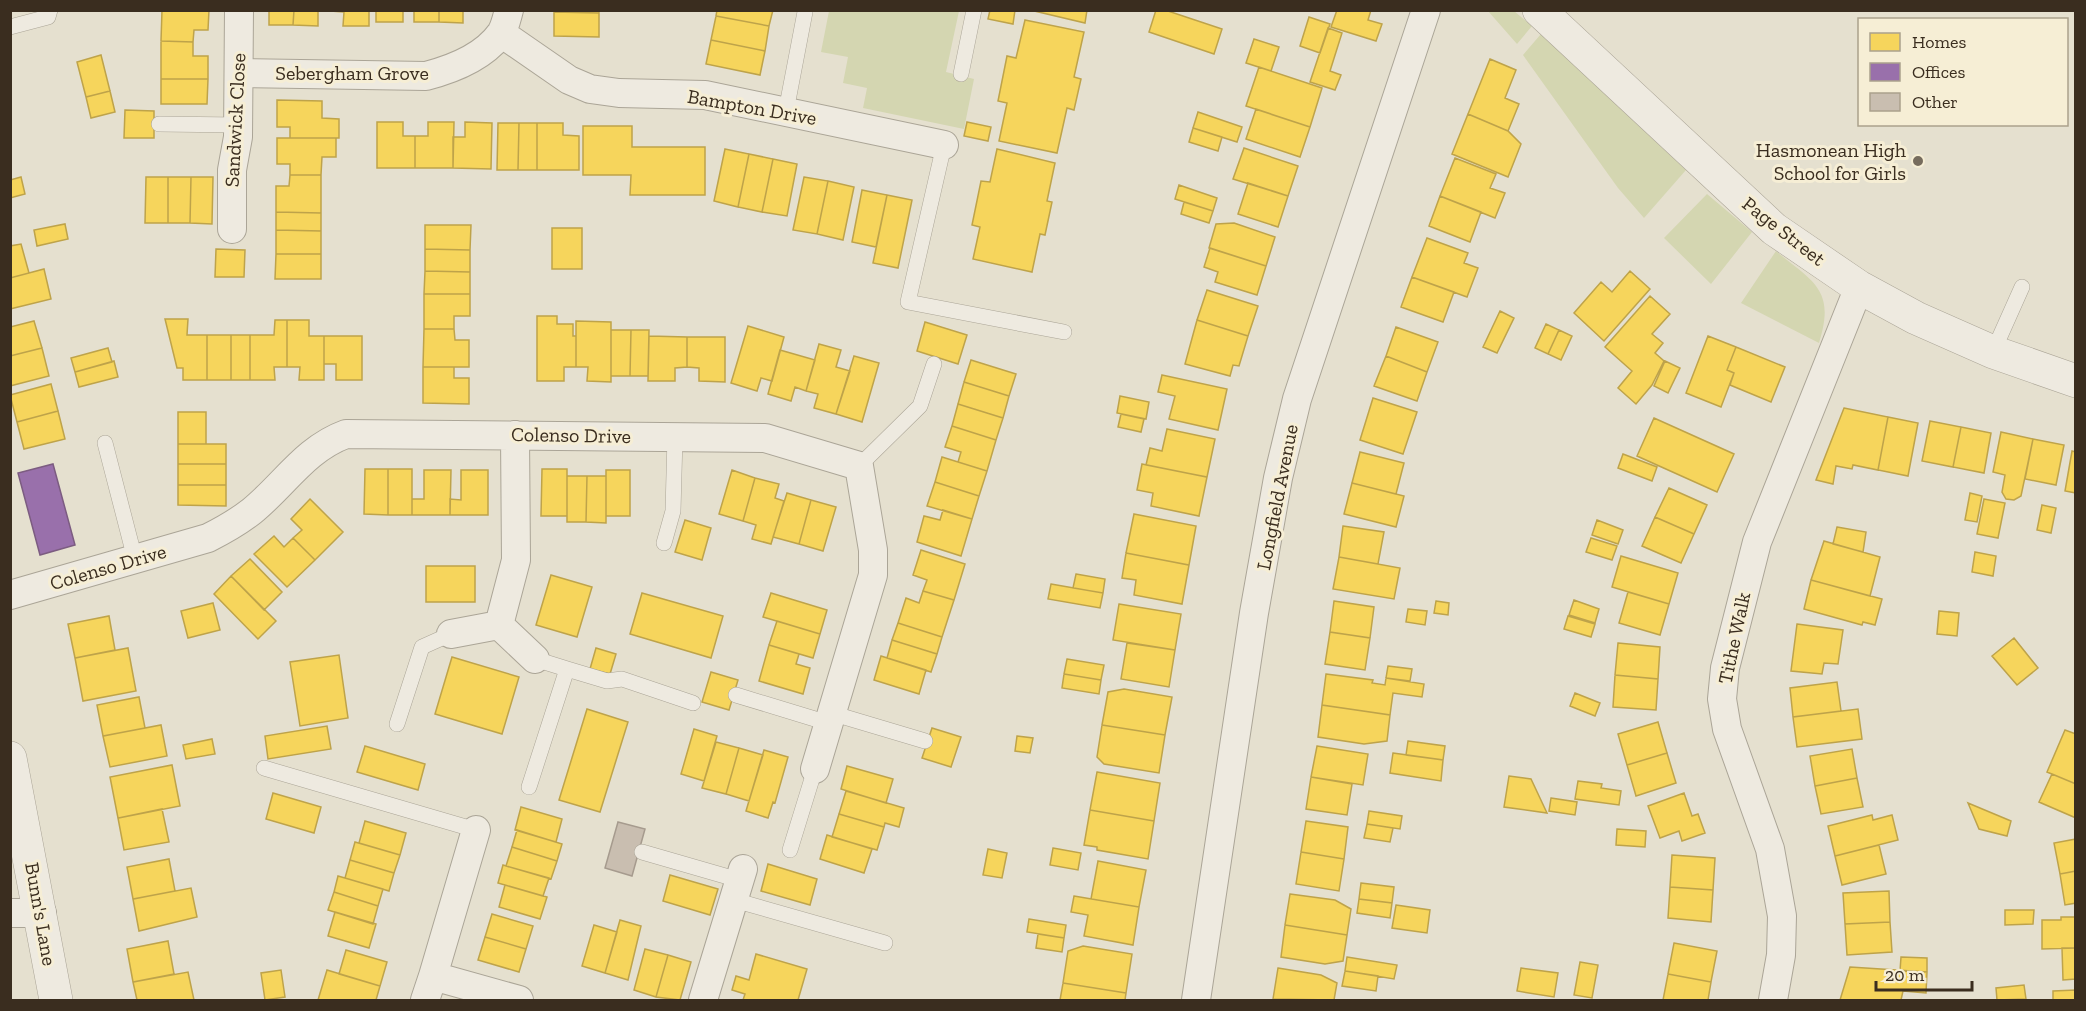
<svg xmlns="http://www.w3.org/2000/svg" width="2086" height="1011" font-family="'Zilla Slab',serif">
  <rect width="100%" height="100%" fill="#e5e0cf"/>
  <path fill="#d4d6b1" d="M829,11H959L946,72L974,79L964,129L863,108L867,88L843,83L848,57L821,52Z
    M1488,11H1514L1532,26L1517,44Z
    M1541,34L1686,170L1644,218L1618,188L1523,55Z
    M1707,194L1752,232L1711,284L1664,238Z
    M1776,251C1813,282 1836,289 1819,343L1741,303Z"/>
  <path fill="#f6d55c" stroke="#bea34a" stroke-width="1.5" d="M162,10H209L208,30H194L193,42L161,41Z
    M269,10H294L293,25H269Z
    M294,10H330L318,11V26L293,25Z
    M369,10V26H343L344,12L330,11Z
    M376,10H403V22H376Z
    M414,10H439V22H414Z
    M439,10H463V23L439,22Z
    M554,10H599V13L554,12Z
    M717,10H773L769,26L716,16Z
    M990,10H1015L1013,24L988,19Z
    M1030,10H1087L1085,23Z
    M1156,10H1165L1222,29L1214,54L1149,32Z
    M1337,10H1371L1368,20L1382,24L1376,41L1331,27Z
    M554,12L599,13V37L554,36Z
    M716,16L769,26L765,51L711,40Z
    M1309,17L1330,24L1320,53L1300,46Z
    M1025,20L1084,32L1074,77L1081,79L1074,110L1067,108L1057,153L999,141L1007,103L998,101L1007,56L1016,58Z
    M1328,28L1342,33L1330,71L1341,75L1335,90L1310,82Z
    M1254,39L1279,47L1271,71L1246,63Z
    M711,40L765,51L760,75L706,64Z
    M161,41L193,42V56H208V79H161Z
    M101,55L110,91L86,97L77,62Z
    M1490,59L1516,70L1505,98L1519,104L1508,131L1468,114Z
    M1259,67L1322,88L1310,127L1246,106Z
    M161,79H208L207,104H161Z
    M110,91L115,112L91,118L86,97Z
    M277,100L322,101V118L339,119V138H290V127H277Z
    M1256,109L1310,127L1300,157L1246,139Z
    M125,110L154,111V138H124Z
    M1198,112L1242,127L1237,142L1193,128Z
    M1468,114L1508,131L1521,144L1508,177L1452,154Z
    M377,122H403V136H415V168H377Z
    M428,122H454L453,168H415V136H428Z
    M465,122L492,123L491,169L453,168V137H465Z
    M967,122L991,127L988,141L964,136Z
    M498,123H519L518,170H497Z
    M519,123H537V170H518Z
    M537,123H563V135L579,136V170H537Z
    M583,126H632V147H705V195H630L631,175H583Z
    M1193,128L1222,137L1218,151L1189,142Z
    M277,138H336V157H322L321,175H290V164H277Z
    M1244,148L1298,166L1288,196L1233,179Z
    M725,149L749,154L738,207L714,201Z
    M997,149L1055,163L1047,201L1052,202L1045,235L1040,234L1032,272L973,259L980,227L972,225L981,181L990,182Z
    M749,154L773,159L762,212L738,207Z
    M1455,158L1496,174L1490,188L1505,193L1495,218L1440,196Z
    M773,159L797,164L787,216L762,212Z
    M290,175H321V213L276,212V186H289Z
    M21,177L25,194L10,198V180Z
    M146,177H168V223H145Z
    M168,177H191L190,223H168Z
    M191,177H213L212,224L190,223Z
    M804,177L828,181L817,234L793,230Z
    M828,181L854,187L843,240L817,234Z
    M1248,183L1288,196L1278,227L1238,214Z
    M1179,185L1217,198L1213,211L1175,199Z
    M862,190L887,195L876,247L852,242Z
    M887,195L912,200L898,268L873,263Z
    M1440,196L1481,212L1470,242L1429,226Z
    M1184,202L1213,211L1209,223L1181,214Z
    M276,212L321,213V231L276,230Z
    M1234,223L1275,237L1266,266L1209,248L1216,224Z
    M65,224L68,239L37,246L34,230Z
    M425,225H471L470,250L425,249Z
    M552,228H582V269H552Z
    M276,230L321,231V254H276Z
    M1427,238L1468,253L1464,263L1478,268L1467,297L1412,277Z
    M21,244L29,273L10,278V246Z
    M1210,248L1266,266L1257,295L1215,282L1218,272L1204,267Z
    M216,249L245,250L244,277H215Z
    M425,249L470,250V272L425,271Z
    M276,254H321V279H275Z
    M44,269L51,299L10,309V278Z
    M425,271L470,272V294H424Z
    M1630,271L1650,289L1604,341L1574,313L1601,282L1612,292Z
    M1412,277L1454,292L1443,322L1401,307Z
    M1207,290L1258,306L1248,336L1197,320Z
    M424,294H470V316H454V329H424Z
    M1650,296L1670,314L1652,334L1663,343L1655,353L1664,361L1652,385L1636,404L1618,388L1632,371L1605,347Z
    M1500,311L1514,318L1497,353L1483,347Z
    M537,316H557V324H573V336H576V367H564V381H537Z
    M165,319H188L187,335H207V380H183V368H177Z
    M275,320H287V367H274L275,380H250V335H274Z
    M287,320H309V336H324V380H299L300,367H287Z
    M1197,320L1248,336L1239,366L1233,365L1230,376L1185,364Z
    M34,321L42,348L10,356V327Z
    M576,321L611,322V382L587,381L588,367H576Z
    M925,322L967,335L958,364L917,351Z
    M1546,324L1559,330L1548,354L1535,348Z
    M748,326L784,337L772,381L761,378L757,391L731,383Z
    M1396,327L1438,342L1427,372L1386,356Z
    M424,329H454L455,340H469V367H423Z
    M611,330H631L630,376H611Z
    M631,330H649L648,376H630Z
    M1559,330L1572,336L1561,360L1548,354Z
    M207,335H231V380H207Z
    M231,335H250V380H231Z
    M324,336H362V380H336V364H324Z
    M649,336L687,337V367L675,368V381H648Z
    M1708,336L1736,347L1727,370L1734,373L1721,407L1686,393Z
    M687,337H725V382L699,381V368L687,367Z
    M819,344L841,350L836,367L850,371L836,414L814,408L818,394L806,391Z
    M1736,347L1785,367L1771,402L1730,385L1734,373L1727,370Z
    M42,348L49,376L10,386V356Z
    M108,348L112,362L75,372L71,358Z
    M780,350L815,360L806,391L795,387L791,401L768,394Z
    M854,356L879,363L862,422L836,414Z
    M1386,356L1427,372L1417,401L1374,386Z
    M971,360L1016,374L1009,396L964,382Z
    M114,361L118,377L79,387L75,372Z
    M1665,361L1680,368L1668,393L1654,386Z
    M423,367H454V378H469V404L423,403Z
    M1162,375L1227,389L1218,430L1169,419L1175,396L1158,392Z
    M964,382L1009,396L1003,418L958,404Z
    M51,384L58,411L17,422L10,395Z
    M1120,396L1149,402L1146,419L1117,413Z
    M1373,398L1417,412L1403,454L1360,440Z
    M958,404L1003,418L996,440L952,426Z
    M1844,408L1888,417L1878,470L1853,465L1852,469L1836,466L1833,484L1816,480Z
    M58,411L65,439L24,449L17,422Z
    M178,412H206V444H178Z
    M1121,414L1144,419L1141,432L1118,427Z
    M1888,417L1918,423L1908,476L1878,470Z
    M1654,418L1734,454L1717,492L1637,456Z
    M1930,421L1961,427L1953,467L1922,461Z
    M952,426L996,440L987,471L958,462L961,452L945,447Z
    M1961,427L1991,433L1984,473L1953,467Z
    M1167,429L1215,439L1207,477L1146,465L1150,448L1162,451Z
    M2001,432L2033,439L2021,496L2014,500L2006,499L2002,492L2005,475L1993,472Z
    M2033,439L2064,445L2056,485L2025,479Z
    M178,444H226V464H178Z
    M2072,451L2076,452V493L2065,491Z
    M1360,452L1404,463L1396,494L1352,483Z
    M1623,454L1657,467L1652,481L1618,468Z
    M942,457L987,471L979,496L935,482Z
    M178,464H226V485H178Z
    M1142,464L1207,477L1199,516L1151,506L1153,493L1137,490Z
    M365,469H388V515L364,514Z
    M388,469H412V515H388Z
    M542,469H567V516H541Z
    M424,470H451L450,515H412V499H424Z
    M461,470H488V515H450V499L461,500Z
    M606,470H630V516H606Z
    M732,470L755,478L743,521L719,514Z
    M567,476H587L586,522H567Z
    M587,476H606V523L586,522Z
    M755,478L779,484L775,498L784,501L771,544L752,539L756,525L743,521Z
    M935,482L979,496L972,519L927,506Z
    M1352,483L1404,496L1396,527L1344,514Z
    M178,485H226V506L178,505Z
    M1669,488L1707,505L1694,534L1655,517Z
    M787,493L811,500L799,544L773,537Z
    M1970,493L1982,496L1977,522L1965,520Z
    M310,499L343,532L315,560L293,538L302,530L291,519Z
    M1984,499L2005,503L1998,538L1977,534Z
    M811,500L836,507L823,551L799,544Z
    M2042,505L2056,508L2051,533L2037,530Z
    M943,510L972,519L961,556L917,542L924,516L940,520Z
    M1134,514L1196,526L1189,565L1126,553Z
    M1655,517L1694,534L1681,563L1642,546Z
    M685,520L711,528L702,560L675,552Z
    M1597,520L1623,530L1618,544L1592,535Z
    M1343,526L1384,532L1378,564L1339,557Z
    M1837,527L1866,532L1863,552L1833,544Z
    M274,536L284,547L293,538L315,560L287,587L254,554Z
    M1591,538L1617,546L1612,560L1586,552Z
    M1824,541L1880,557L1870,596L1811,580Z
    M921,550L965,564L954,600L923,591L927,580L913,575Z
    M1975,552L1996,556L1993,576L1972,572Z
    M1126,553L1189,565L1182,604L1134,595L1136,580L1122,578Z
    M1621,556L1678,573L1669,604L1612,587Z
    M1339,557L1400,568L1394,599L1333,589Z
    M250,559L282,592L264,610L231,576Z
    M426,566H475V602H426Z
    M1076,574L1105,579L1103,593L1073,588Z
    M551,575L592,587L577,637L536,625Z
    M231,576L276,621L258,639L214,594Z
    M1811,580L1882,599L1875,625L1863,622L1862,625L1804,609Z
    M1051,584L1103,593L1100,608L1048,599Z
    M923,591L954,600L942,637L898,623L906,598L919,603Z
    M1628,592L1669,604L1660,635L1619,623Z
    M642,593L723,616L711,658L630,634Z
    M771,593L827,610L820,634L763,617Z
    M1574,600L1599,609L1595,623L1569,615Z
    M1334,601L1374,607L1370,638L1330,632Z
    M1436,601L1449,603L1448,615L1434,613Z
    M213,603L220,630L188,638L181,611Z
    M1119,604L1181,614L1175,650L1113,640Z
    M1408,609L1427,611L1425,625L1406,622Z
    M1939,611L1959,613L1957,636L1937,634Z
    M109,616L115,650L75,658L68,624Z
    M1568,616L1595,624L1591,637L1564,629Z
    M777,621L820,634L813,658L769,645Z
    M898,623L942,637L937,654L892,640Z
    M1797,624L1843,630L1838,664L1824,663L1822,674L1791,671Z
    M1330,632L1370,638L1365,670L1325,664Z
    M2014,638L2038,668L2017,685L1992,656Z
    M892,640L937,654L931,672L887,658Z
    M1127,643L1175,650L1169,687L1121,679Z
    M1618,643L1660,647L1658,679L1615,675Z
    M769,645L799,654L796,664L810,668L803,694L759,681Z
    M128,648L136,691L83,701L75,658Z
    M596,648L616,654L610,674L590,669Z
    M339,655L348,718L300,726L290,662Z
    M881,656L926,670L919,694L874,680Z
    M452,657L519,677L502,734L435,714Z
    M1067,659L1104,665L1101,680L1064,674Z
    M1388,666L1412,669L1410,681L1386,678Z
    M711,672L738,680L729,710L702,702Z
    M1064,674L1101,680L1099,694L1062,688Z
    M1326,674L1373,680L1372,683L1385,685L1386,678L1424,684L1422,697L1393,693L1390,715L1322,705Z
    M1615,675L1658,679L1656,710L1613,707Z
    M1837,682L1841,711L1793,717L1790,688Z
    M1124,689L1172,697L1165,735L1102,725L1108,692Z
    M1575,693L1600,703L1595,716L1570,706Z
    M139,697L145,728L103,736L97,705Z
    M1322,705L1390,715L1387,741L1364,744L1318,737Z
    M587,709L628,722L600,812L559,800Z
    M1858,709L1862,739L1797,747L1793,717Z
    M1658,722L1667,753L1627,765L1618,734Z
    M161,725L167,756L110,767L103,736Z
    M1102,725L1165,735L1159,773L1104,764L1097,757Z
    M327,726L331,749L268,759L265,736Z
    M932,728L961,737L951,767L922,758Z
    M694,729L717,736L704,781L681,774Z
    M2065,730L2076,734V784L2047,772Z
    M1017,736L1033,738L1030,753L1015,751Z
    M212,739L215,754L186,759L183,745Z
    M1408,741L1445,746L1443,760L1406,755Z
    M716,742L739,748L726,794L702,788Z
    M365,746L425,764L418,790L357,772Z
    M1317,746L1368,754L1363,785L1311,777Z
    M739,748L763,755L749,801L726,794Z
    M1852,749L1857,778L1815,786L1810,756Z
    M764,750L788,757L775,803L773,802L768,818L746,811Z
    M1393,753L1443,760L1441,781L1390,773Z
    M1667,753L1676,783L1636,796L1627,765Z
    M172,765L180,806L118,818L110,777Z
    M847,766L893,779L886,803L841,789Z
    M1097,772L1160,783L1154,821L1090,810Z
    M2052,774L2076,784V818L2039,802Z
    M1509,776L1531,779L1547,813L1504,807Z
    M1311,777L1352,784L1347,815L1306,809Z
    M1857,778L1863,807L1821,814L1815,786Z
    M1578,781L1602,784L1601,788L1621,791L1619,805L1575,799Z
    M846,791L904,808L899,827L885,823L884,827L839,814Z
    M273,793L321,807L314,833L266,819Z
    M1684,793L1692,816L1698,814L1705,833L1682,841L1679,831L1660,838L1648,806Z
    M1551,798L1577,802L1575,815L1549,811Z
    M1968,803L2011,821L2007,836L1979,829Z
    M521,807L562,819L556,842L515,830Z
    M162,809L169,842L124,850L118,818Z
    M1090,810L1154,821L1148,859L1097,850V847L1084,845Z
    M1369,811L1402,816L1400,829L1367,824Z
    M839,814L884,827L877,850L832,837Z
    M1872,815L1873,820L1892,815L1898,840L1835,856L1828,826Z
    M365,821L406,833L400,855L359,843Z
    M1306,821L1348,827L1344,859L1301,852Z
    M1367,824L1393,828L1390,842L1364,838Z
    M1617,829L1646,831L1645,847L1616,845Z
    M517,830L562,844L557,861L512,847Z
    M827,835L872,849L864,873L820,859Z
    M2076,839V871L2060,874L2054,843Z
    M355,842L400,855L394,873L350,860Z
    M1879,845L1886,874L1842,885L1835,856Z
    M512,847L557,861L551,879L506,866Z
    M1053,848L1081,853L1078,870L1050,865Z
    M988,849L1007,853L1002,878L983,875Z
    M1301,852L1344,859L1339,891L1296,884Z
    M1672,855L1715,858L1713,890L1670,887Z
    M169,859L175,891L133,899L127,867Z
    M350,860L394,873L389,891L345,878Z
    M1098,861L1146,870L1139,907L1091,899Z
    M768,864L817,879L810,905L761,891Z
    M503,865L549,878L543,896L498,883Z
    M2076,871V903L2065,905L2060,874Z
    M670,875L718,889L710,915L663,901Z
    M338,876L383,889L378,906L334,892Z
    M1361,883L1394,887L1392,903L1359,899Z
    M505,885L547,897L540,919L499,907Z
    M1670,887L1713,890L1711,922L1668,918Z
    M191,888L197,917L139,931L133,899Z
    M1889,891L1890,922L1845,924L1843,893Z
    M334,892L378,906L373,924L328,910Z
    M1290,894L1335,900L1351,909L1347,935L1285,925Z
    M1074,896L1139,907L1133,945L1084,936L1088,915L1071,912Z
    M1359,899L1392,903L1390,918L1357,913Z
    M1396,905L1430,910L1427,933L1392,928Z
    M2005,910H2034L2033,924L2005,925Z
    M335,912L376,924L369,948L328,936Z
    M492,914L533,926L526,949L485,937Z
    M2061,917H2076V948L2042,949V920H2061Z
    M1029,919L1066,925L1064,938L1027,932Z
    M620,920L641,926L628,980L605,973Z
    M1890,922L1892,952L1847,955L1845,924Z
    M594,925L617,932L605,973L582,966Z
    M1285,925L1347,935L1343,961L1325,964L1281,957Z
    M1038,934L1064,938L1062,952L1036,948Z
    M485,937L526,949L519,972L478,960Z
    M168,941L174,974L133,982L127,949Z
    M1674,943L1717,951L1711,982L1668,974Z
    M1083,946L1132,954L1126,993L1063,983L1068,951Z
    M2062,948H2076V979L2063,980Z
    M645,949L668,955L656,997L634,990Z
    M346,950L387,962L380,986L339,974Z
    M756,954L807,969L798,1000H743L745,994L732,990L736,976L749,980Z
    M668,955L691,962L680,1000L656,997Z
    M1347,957L1397,965L1394,979L1345,971Z
    M1901,957L1927,958V972L1900,971Z
    M1580,962L1598,965L1592,998L1574,995Z
    M1850,967L1927,972L1926,993L1903,991L1901,1000H1840Z
    M1278,968L1321,975L1337,983L1334,1000L1273,999Z
    M1521,968L1558,973L1554,997L1517,991Z
    M281,970L285,997L265,1000L261,973Z
    M327,970L380,986L376,1000H318Z
    M1345,971L1378,976L1376,991L1342,986Z
    M188,972L194,1000H137L133,982Z
    M1668,974L1711,982L1708,1000H1663Z
    M1063,983L1126,993L1125,1000H1060Z
    M2024,985L2026,999L1997,1000L1996,988Z
    M2076,990V1000H2053V991Z"/>
  <path fill="#9970ab" stroke="#7c5c81" stroke-width="1.5" d="M53,464L75,545L40,555L18,473Z"/>
  <path fill="#c9beb0" stroke="#a69b8e" stroke-width="1.5" d="M618,822L645,829L632,876L605,868Z"/>
  <g fill="none" stroke-linecap="round" stroke-linejoin="round">
    <defs>
      <path id="service" d="M10,27L48,17L50,10
        M961,74L974,10
        M786,111L805,12
        M159,124L238,125
        M944,145L908,302L1064,332
        M1993,352L2022,287
        M105,443L135,559
        M859,466L920,406L934,364
        M664,543L673,511L675,437
        M535,659L567,669
        M736,695L828,723
        M831,713L925,741
        M397,724L422,647L451,634
        M264,768L476,830
        M529,787L567,669L607,681L622,679L693,703
        M790,850L815,769
        M642,852L739,880
        M734,900L885,943"/>
      <path id="minor" d="M501,33L569,80L590,89L619,93L705,95L944,145
        M239,73L426,76C453,69 484,57 501,33C505,27 507,17 509,10
        M232,229V170L238,137L239,10
        M10,595L208,538C224,530 238,522 252,511C285,484 305,449 346,434L765,438L859,466L873,550V575L815,769
        M499,625L516,560L515,435
        M451,634L499,625L535,659
        M476,830L433,976L519,1000
        M10,913H42
        M425,1000L433,976
        M703,1000L743,869
        M1196,1000L1254,613L1278,478L1297,399L1426,10
        M1773,1000L1781,955L1782,916L1770,849L1727,729L1722,699L1725,668L1757,542L1859,287"/>
      <path id="tertiary" d="M1539,10L1774,229L1859,287L1916,318L1993,352L2076,381
        M10,758L56,1000"/>
    </defs>
    <use href="#service" stroke="#aba597" stroke-width="16"/>
    <use href="#minor" stroke="#aba597" stroke-width="30"/>
    <use href="#tertiary" stroke="#aba597" stroke-width="34"/>
    <use href="#service" stroke="#eeeae0" stroke-width="15"/>
    <use href="#minor" stroke="#eeeae0" stroke-width="28"/>
    <use href="#tertiary" stroke="#eeeae0" stroke-width="33"/>
  </g>
  <circle fill="#766c5d" stroke="#f6eed5" stroke-width="2" cx="1918" cy="161" r="6"/>
  <g text-anchor="middle" stroke-width="6" stroke-linejoin="round" paint-order="stroke">
    <g font-size="20" fill="#3a2d1f" stroke="#f6eed5">
      <text x="352" y="80">Sebergham Grove</text>
      <text transform="translate(752 107) rotate(10)" y="7">Bampton Drive</text>
      <text transform="translate(235 120) rotate(-87)" y="7">Sandwick Close</text>
      <text transform="translate(1784 231) rotate(38)" y="7">Page Street</text>
      <text transform="translate(571 435) rotate(1)" y="7">Colenso Drive</text>
      <text transform="translate(1277 497) rotate(-79)" y="7">Longfield Avenue</text>
      <text transform="translate(108 567) rotate(-16)" y="7">Colenso Drive</text>
      <text transform="translate(1734 638) rotate(-78)" y="7">Tithe Walk</text>
      <text transform="translate(41 914) rotate(80)" y="7">Bunn's Lane</text>
    </g>
    <g font-size="20" fill="#3a2d1f" stroke="#f6eed5" text-anchor="end">
      <text x="1906" y="157">Hasmonean High<tspan x="1906" dy="23">School for Girls</tspan></text>
    </g>
  </g>
  <rect width="2086" height="1011" fill="none" stroke="#3a2d1f" stroke-width="24"/>
  <rect x="1858" y="18" width="210" height="108" fill="#f6eed5" stroke="#aba18c" stroke-width="1.5"/>
  <rect x="1870" y="33" width="30" height="18" fill="#f6d55c" stroke="#aba18c" stroke-width="1.5"/>
  <text x="1912" y="48" font-size="18" fill="#3a2d1f">Homes</text>
  <rect x="1870" y="63" width="30" height="18" fill="#9970ab" stroke="#aba18c" stroke-width="1.5"/>
  <text x="1912" y="78" font-size="18" fill="#3a2d1f">Offices</text>
  <rect x="1870" y="93" width="30" height="18" fill="#c9beb0" stroke="#aba18c" stroke-width="1.5"/>
  <text x="1912" y="108" font-size="18" fill="#3a2d1f">Other</text>
  <path d="M1876 981v9h96v-9" fill="none" stroke="#3a2d1f" stroke-width="3"/>
  <text x="1885" y="981" font-size="18" fill="#3a2d1f" stroke="#f6eed5" stroke-width="4.5" paint-order="stroke">20 m</text>
</svg>
